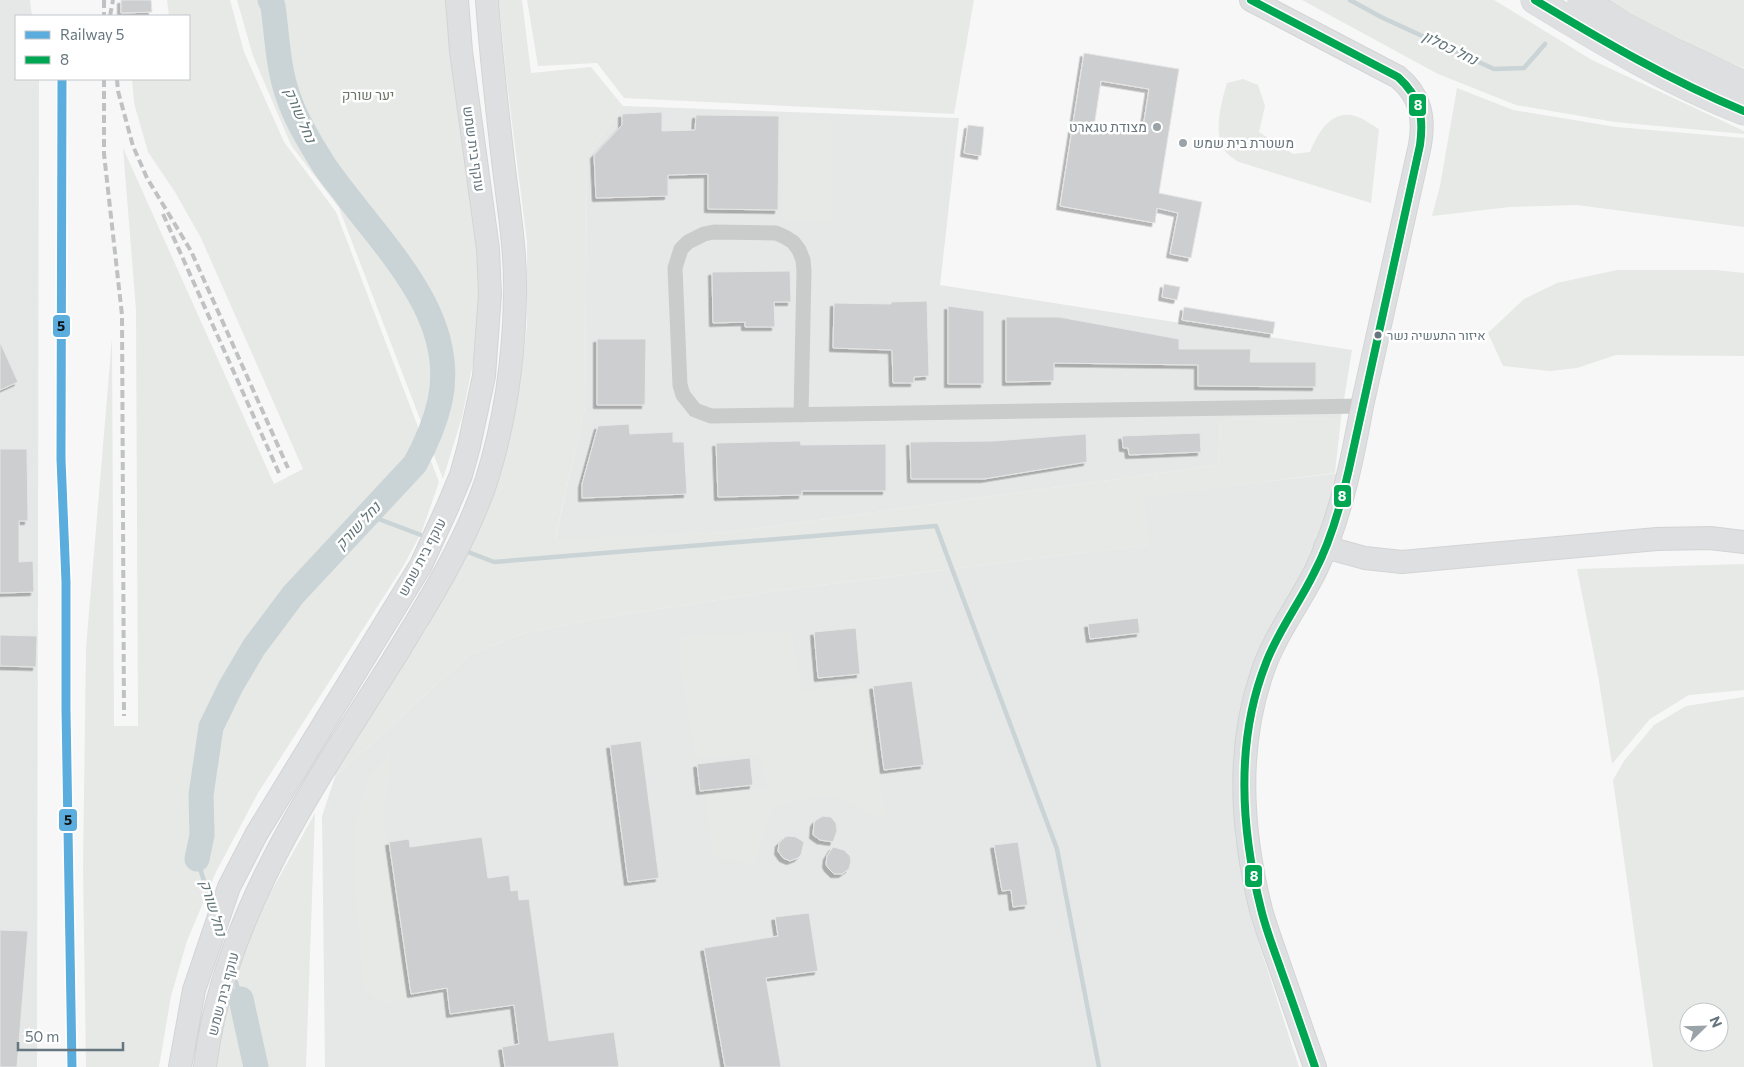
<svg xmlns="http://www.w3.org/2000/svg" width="1744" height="1067" font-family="Commissioner,Heebo,sans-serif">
  <defs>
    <filter id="shadow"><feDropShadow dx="-3.5" dy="3.5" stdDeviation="0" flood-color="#0004"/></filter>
  </defs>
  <rect width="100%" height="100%" fill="#f7f7f7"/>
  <path fill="#e6e8e7" d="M0,0H30L32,16H16V79H39L37,1067H0Z
    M623,106L959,118L940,285L1352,350L1341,418L1220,419L1218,465L731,532L555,540L585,407L587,156Z
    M1340,473L1312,553L1243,715L1235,837L1250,916L1299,1067H325L322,816L335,777L470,654L525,633L595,619L781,590L1148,545L1144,496Z"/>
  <path fill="#e6e9e5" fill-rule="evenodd" d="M167,0H230L244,52L284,142L336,212L439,482L422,531L404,565L258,793L216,872L187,941L171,996L159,1067H86L83,868L86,648L112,338L114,726H138L136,310L123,148L274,484L303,469L201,238L175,192L148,152L134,103L132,79H189V16H169Z
    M237,0H449L482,245L478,339L462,417L443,479L339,208L291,145L253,56Z
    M499,0H522L531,73L591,67L623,106L587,156L585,407L555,539L731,532L1218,465L1220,419L1341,418L1335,473L1145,497L1149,545L781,590L595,619L525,633L470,654L335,777L336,766L426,630L473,533L501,451L522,368L527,325V242L506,75Z
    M527,0H974L954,114L624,98L597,63L538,66Z
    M1302,0H1494L1592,60L1744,131V134L1615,122L1516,105L1438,74Z
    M1606,0H1744V68L1662,33Z
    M1243,79L1258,85L1265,106L1259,132L1293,154L1310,152C1318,133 1331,109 1355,116C1363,118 1372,125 1379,129L1371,203L1239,162C1232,158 1225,153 1222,146C1214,130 1222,99 1227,83Z
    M1457,88L1513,110L1616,127L1744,138V227L1577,205L1510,207L1432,216L1440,186Z
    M784,119L832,120L831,221L782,220Z
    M1617,270H1716L1744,273V356L1616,355L1577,368L1550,371L1503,366L1488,333L1524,299L1557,283Z
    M1744,564V690L1689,695L1650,719L1612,764L1598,675L1577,569Z
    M791,631L802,692L864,682L885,815L873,817L853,802L826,796L772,806L754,864L712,855L706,795L768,790L760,754L696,758L678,651L684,636Z
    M1744,697V1067H1653L1613,780L1624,761L1654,725L1686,706ZM1689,1012H1719V1042H1689Z
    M390,754L384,821L410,999C386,1003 377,1007 363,984L355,883L356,823L369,776Z
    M315,813L306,1067H215L229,996L258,915Z"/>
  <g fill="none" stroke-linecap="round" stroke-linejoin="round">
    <path stroke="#cad3d5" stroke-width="4.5" d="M1350,0L1381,17L1494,69L1524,68L1545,44
      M368,515L421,535
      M463,550L494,562L936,526L1057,849L1099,1067
      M197,859L213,909
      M234,976L241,999"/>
    <path stroke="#cad3d5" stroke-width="25" d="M197,859L202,835L201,795L211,727L231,686L254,647L293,595L415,464C426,444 435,423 440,401C457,322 394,257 350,200C340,186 327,172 319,157C307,138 295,117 288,96C278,68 277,36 273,6L270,0
      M241,999L256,1067"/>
  </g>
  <path fill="#cccecf" stroke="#e6e6e6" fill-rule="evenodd" filter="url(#shadow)" d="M121,0H151L152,12L121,13Z
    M1084,53L1179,69L1159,193L1202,202L1191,258L1170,254L1178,213L1157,208L1155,223L1060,206ZM1101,81L1149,89L1142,134L1094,127Z
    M662,112V131L695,130L696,115L779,116L778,210L708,209V174L668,175V196L596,198L594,155L622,125V114Z
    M968,125L984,127L981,156L964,153Z
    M790,271L791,302H774L775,327H745V322L713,323L712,272Z
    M1164,284L1180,287L1177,300L1162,297Z
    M927,301L929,376L914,377V383H893L892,350L833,348L834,303L891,304V302Z
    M948,306L984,311V384H948Z
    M1184,307L1275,322L1273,334L1182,320Z
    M1006,317H1059L1179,339V349H1251L1250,362H1316V387L1198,386V365L1054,363V381L1006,382Z
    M597,339H646L645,405H597Z
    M0,342L18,382L0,390Z
    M629,424L630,434L673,432V442H684L687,494L582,498V484L598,426Z
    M1200,433L1201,452L1129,455L1128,448H1123L1122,436Z
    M1086,434L1087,462L984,479H911L910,442L994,441Z
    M800,441L801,445L886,444V491H802V495L718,497L716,443Z
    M0,449H27L28,521H19V562L33,561L34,592L0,593Z
    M1138,618L1140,633L1090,639L1088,624Z
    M856,628L860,674L818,678L814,632Z
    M0,635L37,636L36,667L0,666Z
    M912,681L924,765L884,770L873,686Z
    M641,741L659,878L628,882L610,745Z
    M750,758L753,785L700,791L697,764Z
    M823,816L831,817L836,823L837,831L833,842L820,840L813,835L814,823L816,820Z
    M789,836L796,837L804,842L801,855L798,858L790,861L783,858L778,851L779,843L785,837Z
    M482,837L488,878L509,875L511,891L518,890L519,900L529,899L549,1041L614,1032L619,1067H505L502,1047L519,1044L514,1005L450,1014L447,988L411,994L389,842L409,839L410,847Z
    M1018,842L1028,905L1013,907L1011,890L1002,891L994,845Z
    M833,847L844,850L850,856L851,861L849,869L842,874H834L828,868L826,864L827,856Z
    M809,913L818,971L766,978L781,1067H725L704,948L778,936L775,917Z
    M0,930L28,931L17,1067H0Z"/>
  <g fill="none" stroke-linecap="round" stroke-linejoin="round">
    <defs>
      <path id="secondary" d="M1251,0L1398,77C1420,95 1425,117 1420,145L1362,406C1352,462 1340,520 1315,572C1297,607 1273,638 1261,676C1236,751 1242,834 1261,910C1266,928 1273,946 1279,964C1291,998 1303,1033 1315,1067
        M1325,547L1365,558L1402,562L1657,539L1710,538L1744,542
        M180,1067L194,990L229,887L257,833L421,565L448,506L461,475L469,446L484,376L490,294L488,249L461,51L457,0
        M205,1067C223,915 314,786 393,660C428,603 464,546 486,482C505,422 514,359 515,296C516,256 510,216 505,177C498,118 491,59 487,0"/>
      <path id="highway" d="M1535,0C1602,41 1670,82 1744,111
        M1582,0L1623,26L1675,53L1744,85"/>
    </defs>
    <use href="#secondary" stroke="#d3d4d5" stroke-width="24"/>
    <use href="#highway" stroke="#d3d4d4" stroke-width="29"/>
    <path stroke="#cacccc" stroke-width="15" d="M801,415L804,271L803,260L799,250L793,242L785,237L776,233L714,232L704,234L688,242L681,249L675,268L680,385L683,395L695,410L711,416L1362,406"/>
    <use href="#secondary" stroke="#dedfe0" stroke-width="22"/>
    <use href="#highway" stroke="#dedfe0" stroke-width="28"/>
    <path stroke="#c0c1c2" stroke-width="4" stroke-dasharray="8 4" stroke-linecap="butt" d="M104,0V16
      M110,16L113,0
      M104,79V154L122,315L124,716
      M117,79L118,91L133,146L147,178L191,251L288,468
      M163,214L279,473"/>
    <defs>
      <path id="bus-1" d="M1251,0L1398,77C1420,97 1424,116 1420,145L1349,469C1341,505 1331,541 1314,573C1299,604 1278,631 1266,663C1235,741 1241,830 1261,909C1266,930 1274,950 1281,970C1293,1003 1304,1035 1315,1067
        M1535,0C1603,41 1671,81 1744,111"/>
    </defs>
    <use href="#bus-1" stroke="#fff" stroke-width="11"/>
    <use href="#bus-1" stroke="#00a651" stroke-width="8"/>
    <defs>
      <path id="rail-1" d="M62,79L61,459L66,582V710L72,1067"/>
    </defs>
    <use href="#rail-1" stroke="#fff" stroke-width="12"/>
    <use href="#rail-1" stroke="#5aaddd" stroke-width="9"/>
  </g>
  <g fill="#99a3a8" stroke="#fff" stroke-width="2">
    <circle cx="1157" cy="127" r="5"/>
    <circle cx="1183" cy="143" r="5"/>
  </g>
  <circle fill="#66767e" stroke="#fff" stroke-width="2" cx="1378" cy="335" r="4.5"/>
  <g text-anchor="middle" stroke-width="5" stroke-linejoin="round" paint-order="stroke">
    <g font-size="13" fill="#66767e" stroke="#fff" text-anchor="start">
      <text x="1387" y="340">איזור התעשיה נשר</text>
    </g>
    <g font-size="14" fill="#6a7665" stroke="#fff">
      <text x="368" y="100">יער שורק</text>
    </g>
    <g font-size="14" fill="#66767e" stroke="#fff" text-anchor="end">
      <text x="1147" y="132">מצודת טגארט</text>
      <text x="1193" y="148" text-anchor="start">משטרת בית שמש</text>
    </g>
    <g font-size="14" fill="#66767e" stroke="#fff">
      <text transform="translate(474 149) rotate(82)" y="5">עוקף בית שמש</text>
      <text transform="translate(422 557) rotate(-62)" y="5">עוקף בית שמש</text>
      <text transform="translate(223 994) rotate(-75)" y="5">עוקף בית שמש</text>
    </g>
    <g font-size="15" font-style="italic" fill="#617578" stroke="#fff">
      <text transform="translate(1450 48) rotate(26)" y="5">נחל כסלון</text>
      <text transform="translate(300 115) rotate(67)" y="5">נחל שורק</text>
      <text transform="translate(358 526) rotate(-47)" y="5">נחל שורק</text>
      <text transform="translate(213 908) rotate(73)" y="5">נחל שורק</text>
    </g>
  </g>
  <g stroke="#fff" stroke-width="2">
    <rect x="1408" y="93" width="19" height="24" rx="5" fill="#00a651"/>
    <rect x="52" y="314" width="19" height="24" rx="5" fill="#5aaddd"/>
    <rect x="1333" y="484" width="19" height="24" rx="5" fill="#00a651"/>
    <rect x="58" y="808" width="20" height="24" rx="5" fill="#5aaddd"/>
    <rect x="1244" y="864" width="19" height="24" rx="5" fill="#00a651"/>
  </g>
  <g font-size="14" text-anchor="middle" font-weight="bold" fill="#fff">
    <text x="1418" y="110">8</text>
    <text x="1342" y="501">8</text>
    <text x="1254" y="881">8</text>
  </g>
  <g font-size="14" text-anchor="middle" font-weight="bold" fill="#111">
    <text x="61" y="331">5</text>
    <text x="68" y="825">5</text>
  </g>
  <rect x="15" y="15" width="175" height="65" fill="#ffffff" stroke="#c2c8cb"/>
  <rect x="25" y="31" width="25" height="8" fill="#5aaddd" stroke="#c2c8cb"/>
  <text x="60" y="40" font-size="15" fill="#66767e">Railway 5</text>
  <rect x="25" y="56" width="25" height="8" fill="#00a651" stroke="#c2c8cb"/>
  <text x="60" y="65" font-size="15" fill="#66767e">8</text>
  <g transform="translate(1704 1027) rotate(67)"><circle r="24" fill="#ffffff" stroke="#c2c8cb"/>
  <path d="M0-4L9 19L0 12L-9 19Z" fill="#99a3a8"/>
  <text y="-8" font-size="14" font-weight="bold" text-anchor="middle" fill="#66767e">N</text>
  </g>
  <path d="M18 1042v8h105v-8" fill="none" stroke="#66767e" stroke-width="2.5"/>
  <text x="25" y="1042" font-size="15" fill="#66767e" stroke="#ffffff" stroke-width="4" paint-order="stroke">50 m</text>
</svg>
